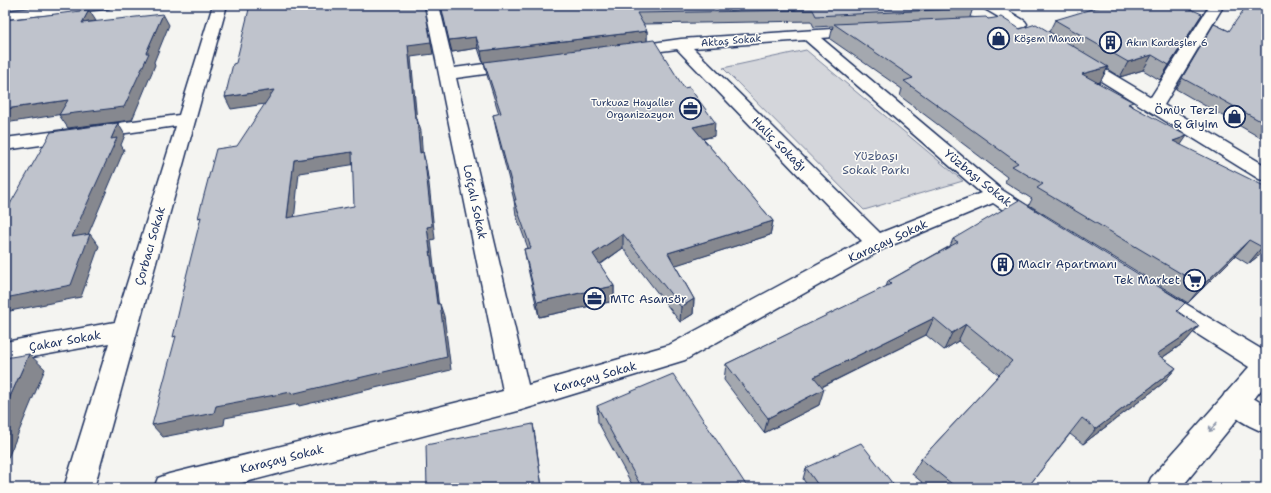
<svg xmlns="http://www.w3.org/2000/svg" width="1271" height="493" font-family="'Shantell Sans',sans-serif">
  <rect width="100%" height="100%" fill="#f4f4f1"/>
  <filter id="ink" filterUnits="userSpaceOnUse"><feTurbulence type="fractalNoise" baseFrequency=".025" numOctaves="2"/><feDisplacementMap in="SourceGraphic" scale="8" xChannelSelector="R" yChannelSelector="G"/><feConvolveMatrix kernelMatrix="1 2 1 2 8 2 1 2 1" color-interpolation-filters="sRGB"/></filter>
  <g filter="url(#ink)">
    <path fill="#d4d6db" stroke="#78829c" d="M806,50L963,181L864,210L723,68Z"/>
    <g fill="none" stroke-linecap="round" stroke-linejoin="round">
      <defs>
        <path id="street" d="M62,5H111L109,8L104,9L5,19V11Z
          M213,5H227L94,488H64L109,343L5,362V342L115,322L176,126L5,150V138L179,115Z
          M425,5H439L454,68L514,60L520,62L522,65L520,68L514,70L456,78L528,385L669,345L862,241L677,49L630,55L624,53L622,50L624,47L681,39L862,27L867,28L869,31L867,34L862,35L821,38L1002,190L1043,216L1047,221L1043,226C1026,231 1008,212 993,203L885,248L685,360L518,411L223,488H154L158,478L169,474L503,391ZM805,40L981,193L880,233L693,48Z
          M981,5H998L1025,21L1027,24L1025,27L1020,28L981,29L976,28L974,25L976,22L1002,19L983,8Z
          M1210,5H1224L1164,105L1266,166V181L1259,179L1072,63L1070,60L1072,57L1078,55L1084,57L1151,97Z
          M1153,286L1161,289L1266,352V376L1257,372L1145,301L1141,295L1145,289Z
          M1235,389L1245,393L1266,406V433C1250,427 1229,416 1221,401L1225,393Z"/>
        <path id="primary" d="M1266,354V384L1181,488H1147L1151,478L1257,358Z"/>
      </defs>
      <use href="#street" stroke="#1b2f5e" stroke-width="3"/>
      <use href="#primary" stroke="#1b2f5e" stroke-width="3"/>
      <use href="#street" fill="#fdfcf7" fill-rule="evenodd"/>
      <use href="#primary" fill="#fdfcf7" fill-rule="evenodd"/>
    </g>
    <path fill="#a4a8af" stroke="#1b2f5e" d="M441,5H970L973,8L970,17L988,19L1020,29L1049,32L1055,20L1194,28L1160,80L1143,70L1120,77L1107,69L1100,82L1098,83L1131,105L1181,145L1266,250L1248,264L1235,256L1188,303L1029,205L1032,199L1005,182L1007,177L900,96L902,89L830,39L833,26L814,27L811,21L643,24L647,31V41L714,136L703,139L773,221L770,235L675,265L694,299L693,314L680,322L623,248L600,265L614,286V301L539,317L527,264L524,249L528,248L516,215L514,200L496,129L493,115L499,114L487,75L484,63H483L478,48L452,52Z
      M1266,5V141L1176,89L1214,24L1229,31Z
      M953,239L1178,312L1199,326L1185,342L1162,358L1176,368L1162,384L1083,444L1070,434L1027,488H929L912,474L921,459L999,375L958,341L944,350L926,335L822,387L819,405L764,433L724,380L726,364L886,287L888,281L950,246Z
      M597,406L748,488H634L598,422Z
      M806,468L896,488H809L803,479Z"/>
    <path fill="#86888f" stroke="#1b2f5e" d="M424,5L433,54L411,57L418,132L415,119L408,45Z
      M89,10L96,21L82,23Z
      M163,14L169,25L154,62L155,65L132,120L68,128L59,115L146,53Z
      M1202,14L1194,28L1160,80L1169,65Z
      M647,31V42L483,63L481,51Z
      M476,37L478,48L452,52L449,40Z
      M1152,55L1143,70L1120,77L1128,62Z
      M1108,67L1100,82L1075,90L1082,74Z
      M274,90L279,102L231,109L225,97Z
      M68,100L76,112L5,123V109Z
      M417,119L421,131L423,165L420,153Z
      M715,122L714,136L692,141L693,127Z
      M118,123L125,135L121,145L124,150L82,249L72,237L111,139Z
      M1187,136L1176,152L1173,141Z
      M352,152L357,164L299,173L293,230L287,218L294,160Z
      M423,152L426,164L429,184L435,239L431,240L440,317L437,304L427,227Z
      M773,221L770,235L667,268L668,253Z
      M90,234L99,246L81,297L5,312V298Z
      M623,234V248L593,269V254Z
      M1249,240L1235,256L1188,303L1202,286Z
      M1266,244V250L1248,264L1262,247Z
      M614,286V301L539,317L537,302Z
      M694,299L693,314L680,322L681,307Z
      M440,304L444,316L451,370L299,406L298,404L225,418L224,425L163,437L152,425L216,406Z
      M934,318L926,335L809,393L814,377Z
      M966,324L958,341L944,350L952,333Z
      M1199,326L1185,342L1144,370L1157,354Z
      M29,354L45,369L5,465V408Z
      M1176,368L1162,384L1083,444L1096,429Z
      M824,389L819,405L764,433L768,418Z
      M533,424L535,436L542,488Z"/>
    <path fill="#bfc3cc" stroke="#1b2f5e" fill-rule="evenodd" d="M250,5H424L431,42L408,45L415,119H417L420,153L423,152L426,171L432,226L427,227L437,304H440L447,357L291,394V392L216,406L214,413L152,425L176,336L173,337L185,285H184L201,217L198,218L216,149L237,146L274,90L225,97L233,64L236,63ZM352,152L354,206L287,218L294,160Z
      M441,5H970L973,8L816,16L813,10L637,13L647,31L481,51L476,37L449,40Z
      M1105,5H1181L1202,14L1169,65L1152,55L1128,62L1055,20Z
      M1247,5H1266V124L1182,78L1214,24L1229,31Z
      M89,10L82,23L163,14L146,53H149L124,107L59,115L68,100L5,109V20Z
      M986,17L988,19L1001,17L1020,29L1036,24L1108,67L1082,74L1133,102L1128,104L1187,136L1173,141L1266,187V244L1262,247L1249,240L1202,286L1037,188L1043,184L1012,166L1018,163L904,81L913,78L834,24Z
      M654,40L684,88L689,87L715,122L693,127L773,221L668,253L694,299L681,307L623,234L593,254L614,286L537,302L524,249L531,248L514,200H516L493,115L501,113L484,62Z
      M118,123L111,139L117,138L72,237L90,234L71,285L5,298V213L51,132Z
      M1019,200L1185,303L1177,311L1199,326L1157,354L1176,368L1096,429L1082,418L1027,488H957L921,459L1012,361L966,324L952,333L934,318L814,377L824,389L768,418L726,364L891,284L888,281L958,242L953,239Z
      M29,354L5,408V358Z
      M673,374L748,488H642L597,406Z
      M533,424L542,488H427L426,445Z
      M861,443L896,488H820L806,468Z"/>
    <defs><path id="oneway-shaft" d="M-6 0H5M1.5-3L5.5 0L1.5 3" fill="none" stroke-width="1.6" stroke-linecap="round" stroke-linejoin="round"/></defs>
    <use stroke="#8c96aa" href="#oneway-shaft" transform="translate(1213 427) rotate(130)"/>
  </g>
  <defs>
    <symbol id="shop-ring" viewBox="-11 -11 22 22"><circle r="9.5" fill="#fdfcf7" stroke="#1b2f5e" stroke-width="1.5"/><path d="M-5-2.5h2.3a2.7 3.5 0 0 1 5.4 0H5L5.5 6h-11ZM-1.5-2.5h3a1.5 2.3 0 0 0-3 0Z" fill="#1b2f5e"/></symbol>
    <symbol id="building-ring" viewBox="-11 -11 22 22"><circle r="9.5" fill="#fdfcf7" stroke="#1b2f5e" stroke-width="1.5"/><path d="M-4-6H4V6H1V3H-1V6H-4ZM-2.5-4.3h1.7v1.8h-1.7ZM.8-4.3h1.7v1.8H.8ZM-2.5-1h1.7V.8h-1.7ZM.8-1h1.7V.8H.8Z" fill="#1b2f5e"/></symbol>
    <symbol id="office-ring" viewBox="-11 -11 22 22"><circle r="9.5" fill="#fdfcf7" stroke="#1b2f5e" stroke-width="1.5"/><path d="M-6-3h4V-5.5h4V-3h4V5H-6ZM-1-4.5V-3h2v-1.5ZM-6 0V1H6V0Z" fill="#1b2f5e"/></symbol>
    <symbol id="supermarket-ring" viewBox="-11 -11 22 22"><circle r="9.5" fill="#fdfcf7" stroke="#1b2f5e" stroke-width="1.5"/><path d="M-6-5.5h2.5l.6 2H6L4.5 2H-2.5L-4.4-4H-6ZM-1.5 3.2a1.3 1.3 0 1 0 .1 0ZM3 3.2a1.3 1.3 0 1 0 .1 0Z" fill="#1b2f5e"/></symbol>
  </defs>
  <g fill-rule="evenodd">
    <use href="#shop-ring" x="986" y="26" width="25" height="25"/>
    <use href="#building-ring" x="1098" y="30" width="25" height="25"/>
    <use href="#office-ring" x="678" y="96" width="25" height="25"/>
    <use href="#shop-ring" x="1222" y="104" width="25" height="25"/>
    <use href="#building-ring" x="990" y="252" width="25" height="25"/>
    <use href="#supermarket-ring" x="1182" y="268" width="25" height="25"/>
    <use href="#office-ring" x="582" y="286" width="25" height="25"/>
  </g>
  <g text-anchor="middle" stroke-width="3" stroke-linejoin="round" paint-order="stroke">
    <g font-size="10" fill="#1b2f5e" stroke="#fdfcf7" text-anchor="start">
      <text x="1014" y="42">Köşem Manavı</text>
      <text x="1126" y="46">Akın Kardeşler 6</text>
      <text x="674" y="106" text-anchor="end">Turkuaz Hayaller<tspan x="674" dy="12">Organizazyon</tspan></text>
    </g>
    <g font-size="10" fill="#1b2f5e" stroke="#fdfcf7">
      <text transform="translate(731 40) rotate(-5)" y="4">Aktaş Sokak</text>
    </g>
    <g font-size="12" fill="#1b2f5e" stroke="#fdfcf7" text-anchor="end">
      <text x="1218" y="114">Ömür Terzi<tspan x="1218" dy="14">&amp; Giyim</tspan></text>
      <text x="1018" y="268" text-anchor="start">Macir Apartmanı</text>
      <text x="1180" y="284">Tek Market</text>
      <text x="610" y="303" text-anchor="start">MTC Asansör</text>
    </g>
    <g font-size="12" fill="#1b2f5e" stroke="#fdfcf7">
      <text transform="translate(779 144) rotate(45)" y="4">Haliç Sokağı</text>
      <text transform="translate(978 178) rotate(39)" y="4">Yüzbaşı Sokak</text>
      <text transform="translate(475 202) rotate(78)" y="4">Lofçalı Sokak</text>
      <text transform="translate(888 241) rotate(-25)" y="4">Karaçay Sokak</text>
      <text transform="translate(150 246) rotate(-74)" y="4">Çorbacı Sokak</text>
      <text transform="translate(65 341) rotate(-10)" y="4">Çakar Sokak</text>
      <text transform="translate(595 377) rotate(-16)" y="4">Karaçay Sokak</text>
      <text transform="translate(282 459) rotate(-14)" y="4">Karaçay Sokak</text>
    </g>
    <g font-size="12" fill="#49597d" stroke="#fdfcf7">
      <text x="876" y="160">Yüzbaşı<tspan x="876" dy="14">Sokak Parkı</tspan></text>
    </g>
  </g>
  <rect width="1271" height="493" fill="none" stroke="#fdfcf7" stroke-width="20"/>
  <rect x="10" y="10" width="1251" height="473" fill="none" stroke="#1b2f5e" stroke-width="1.5" filter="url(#ink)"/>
</svg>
